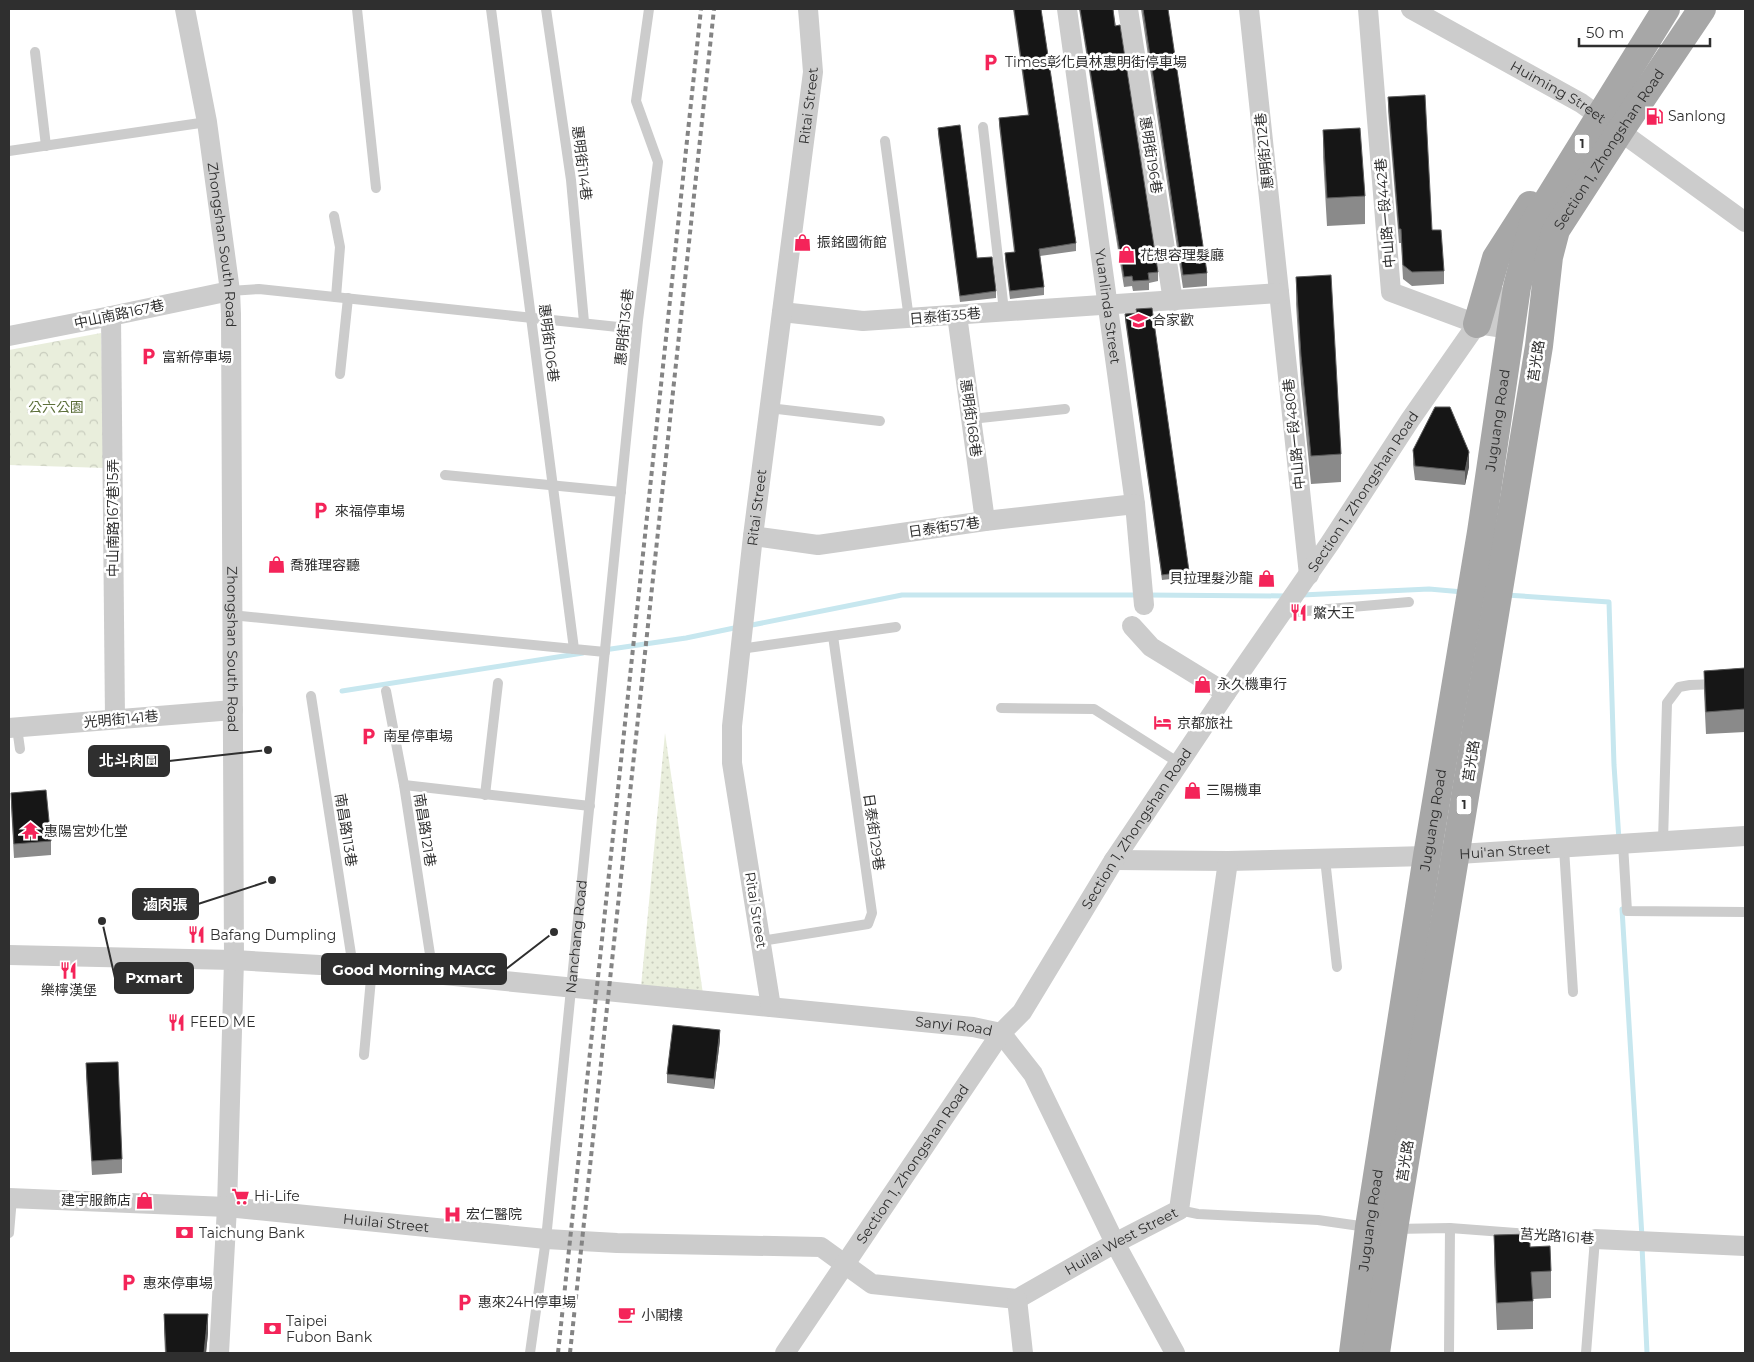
<svg xmlns="http://www.w3.org/2000/svg" width="1754" height="1362" font-family="Montserrat,'Noto Sans TC',sans-serif">
  <defs>
    <pattern id="grass-dots" width="8" height="8" patternUnits="userSpaceOnUse" patternTransform="scale(1.25)"><rect width="8" height="8" fill="#e9eedc"/><path d="M2 2h.1M6 6h.1" fill="none" stroke="#c8ccbd" stroke-width="1.8" stroke-linecap="round"/></pattern>
    <pattern id="park-crowns" width="20" height="18" patternUnits="userSpaceOnUse" patternTransform="scale(1.25)"><rect width="20" height="18" fill="#e9eedc"/><path d="M2 6a3 3 0 1 1 6 0M12 15a3 3 0 1 1 6 0" fill="none" stroke="#c8ccbd"/></pattern>
  </defs>
  <rect width="100%" height="100%" fill="#fff"/>
  <path fill="url(#grass-dots)" d="M665,733L703,994L641,987Z"/>
  <path fill="url(#park-crowns)" d="M101,333L105,468L9,465V350Z"/>
  <g fill="none" stroke-linecap="round" stroke-linejoin="round">
    <path stroke="#c7e7ef" stroke-width="5" d="M1147,595L1288,596
      M1302,595L1429,589L1463,592
      M1506,595L1609,602L1614,765L1619,840
      M747,626L902,595H1138
      M604,650L686,638L739,627
      M342,691L583,653
      M1622,909L1642,1237
      M1642,1246L1647,1353"/>
    <g stroke="#ccc" stroke-width="10">
      <path d="M357,9L376,188"/>
      <path d="M491,9L574,649L605,652"/>
      <path d="M546,9L571,180L584,322"/>
      <path d="M35,52L46,146"/>
      <path d="M983,127L1004,311"/>
      <path d="M885,141L909,319"/>
      <path d="M9,151L207,122"/>
      <path d="M334,216L340,247L336,297"/>
      <path d="M230,291L259,289L637,329"/>
      <path d="M340,374L348,298"/>
      <path d="M769,408L880,421"/>
      <path d="M971,419L1065,409"/>
      <path d="M445,475L621,492"/>
      <path d="M1283,613L1409,602"/>
      <path d="M231,615L574,649"/>
      <path d="M740,649L896,627"/>
      <path d="M386,691L404,785L433,974"/>
      <path d="M311,696L353,967"/>
      <path d="M1001,708L1094,709L1179,763"/>
      <path d="M17,728L20,749"/>
      <path d="M404,785L590,806"/>
      <path d="M485,795L498,683"/>
      <path d="M1663,841L1667,703L1679,687L1690,685L1717,684"/>
      <path d="M1623,844L1627,911L1745,912"/>
      <path d="M1564,848L1573,992"/>
      <path d="M1325,859L1337,967"/>
      <path d="M761,941L868,924L872,913L833,636"/>
      <path d="M364,1055L372,968"/>
      <path d="M1179,1210L1198,1214L1318,1220L1367,1227"/>
      <path d="M1394,1229L1450,1228L1595,1239L1586,1353"/>
      <path d="M9,1233L12,1198"/>
      <path id="s1" d="M530,1353L546,1239L638,320L658,162L636,101L649,9"/>
      <path d="M1449,1353L1450,1228"/>
    </g>
    <g stroke="#ccc" stroke-width="20">
      <path id="s2" d="M185,9L207,122L230,291L231,314L234,960L227,1207L219,1353"/>
      <path id="s3" d="M1067,9L1135,504L1144,605"/>
      <path d="M1128,9L1173,301"/>
      <path d="M1249,9L1309,575"/>
      <path d="M1368,9L1391,292L1477,324L1511,329"/>
      <path id="s4" d="M1411,9L1581,103L1745,222"/>
      <path d="M782,312L863,321L1279,293"/>
      <path d="M957,315L985,521"/>
      <path d="M111,316L115,719"/>
      <path d="M9,336L111,316L230,291"/>
      <path d="M753,536L818,545L985,521L1135,504"/>
      <path d="M1132,626L1151,647L1226,693"/>
      <path d="M9,728L233,710"/>
      <path id="s5" d="M1114,860L1228,861L1427,856L1745,836"/>
      <path id="s6" d="M9,955L234,960L372,968L973,1027L1001,1033L1033,1074L1115,1243L1175,1353"/>
      <path id="s7" d="M771,1007L732,763V726L753,536L813,72L808,9"/>
      <path id="s8" d="M9,1198L227,1207L546,1239L617,1243L821,1247L872,1284L1017,1299L1115,1243L1179,1210L1228,861"/>
      <path d="M1595,1239L1745,1246"/>
      <path d="M1017,1299L1023,1353"/>
      <path id="s9" d="M785,1353L1001,1033L1022,1012L1114,860L1226,693L1330,543L1410,420L1477,324L1521,284"/>
    </g>
    <g stroke="#a7a7a7" stroke-width="28">
      <path d="M1477,324L1496,258L1530,205"/>
      <path id="s10" d="M1353,1353L1369,1227L1427,856L1481,532L1517,287L1533,224L1666,9"/>
      <path id="s11" d="M1376,1353L1394,1229L1539,346L1549,257L1556,230L1620,131L1702,9"/>
    </g>
    <path stroke="#848484" stroke-width="4" stroke-dasharray="5 4" stroke-linecap="butt" d="M558,1353L701,9
      M570,1353L714,9"/>
  </g>
  <path fill="#8a8a8a" d="M1013,9H1041L1076,243V251L1040,256L1044,287V295L1010,299L1005,261V253L1014,252L999,126V118L1028,115Z
    M1079,9H1113L1158,272V281L1149,283V290L1133,291L1132,286L1124,287Z
    M1141,9H1182V10H1168L1207,273V286L1183,288Z
    M1388,97L1432,230L1444,271V284L1412,286L1403,279L1401,243H1399L1388,111Z
    M938,128L977,258L996,291V298L960,302L938,134Z
    M1323,130L1365,196V224L1327,226L1323,157Z
    M1296,277L1341,454V482L1311,484L1301,384L1296,304Z
    M1136,309L1189,571V577L1162,580L1125,320V314L1136,313Z
    M1413,450L1469,467L1465,485L1415,480L1413,464Z
    M1745,668V732L1706,734L1704,693V671Z
    M11,793L51,841V855L14,858L11,807Z
    M720,1040L714,1089L667,1083V1074Z
    M86,1063L122,1159V1173L92,1175L86,1077Z
    M1494,1235L1530,1247L1551,1271V1298L1533,1299V1329L1497,1330L1494,1263Z
    M164,1314L208,1333L206,1353H165L164,1333Z"/>
  <path fill="#5c5c5c" d="M1469,452V467L1465,485V471Z
    M720,1030V1040L714,1089V1079Z
    M208,1314V1333L206,1353H204Z"/>
  <path fill="#161616" stroke="#5c5c5c" d="M1014,9H1041L1076,243L1039,249L1044,287L1010,291L1005,253L1015,252L999,118L1029,115Z
    M1080,9H1113L1115,26L1120,25L1158,272L1148,273L1149,280L1133,281L1132,276L1124,277Z
    M1143,9H1168L1207,273L1183,275Z
    M1425,95L1432,230H1441L1444,271L1412,272L1403,265L1401,229H1399L1388,97Z
    M960,125L977,258L992,257L996,291L960,296L938,128Z
    M1360,128L1365,196L1327,198L1323,130Z
    M1331,275L1341,454L1311,456L1301,356L1296,277Z
    M1152,308L1189,571L1162,575L1125,314L1137,313L1136,309Z
    M1435,407H1450L1469,452L1465,471L1415,466L1413,450Z
    M1745,668V709L1706,712L1704,671Z
    M46,790L51,841L14,844L11,793Z
    M673,1025L720,1030L714,1079L667,1074Z
    M118,1062L122,1159L92,1161L86,1063Z
    M1530,1234V1247L1550,1246L1551,1271L1531,1272L1533,1301L1497,1303L1494,1235Z
    M164,1314H208L204,1353H166V1351Z"/>
  <defs>
    <symbol id="parking-bare" viewBox="-9 -9 18 18"><path d="M-3.5-5.5H1a3.5 3.5 0 0 1 0 7H-1V5.5H-3.5ZM-1-3.4V-.6H.8a1.4 1.4 0 0 0 0-2.8Z" fill="#f42459" stroke="#fff" stroke-width="2.5" paint-order="stroke"/></symbol>
    <symbol id="fuel-bare" viewBox="-9 -9 18 18"><path d="M-5.5-6h7V0h2V4h1.3V-2.5L3-4.5l.8-.8L6-3V5H2.5V1h-1V6h-7ZM-4.2-4.7v3.2H.2V-4.7Z" fill="#f42459" stroke="#fff" stroke-width="2.5" paint-order="stroke"/></symbol>
    <symbol id="shop-bare" viewBox="-9 -9 18 18"><path d="M-5-2.5h2.3a2.7 3.5 0 0 1 5.4 0H5L5.5 6h-11ZM-1.5-2.5h3a1.5 2.3 0 0 0-3 0Z" fill="#f42459" stroke="#fff" stroke-width="2.5" paint-order="stroke"/></symbol>
    <symbol id="school-bare" viewBox="-9 -9 18 18"><path d="M0-5L7-2L0 1L-7-2ZM-4 1L0 2.5L4 1V4Q0 6-4 4Z" fill="#f42459" stroke="#fff" stroke-width="2.5" paint-order="stroke"/></symbol>
    <symbol id="restaurant-bare" viewBox="-9 -9 18 18"><path d="M-5-6h1v4h1v-4h1v4h1v-4h1v5L-1.5 .5V6h-2V.5L-5-1ZM5-6V6H3V1.5H1.5Q1.5-4 5-6Z" fill="#f42459" stroke="#fff" stroke-width="2.5" paint-order="stroke"/></symbol>
    <symbol id="hotel-bare" viewBox="-9 -9 18 18"><path d="M-6-4.5h1.5V1H6V5H4.5V3h-9V5H-6ZM-4 0a1.8 1.8 0 1 1 3.6 0ZM.5 0V-2.5h3Q6-2.5 6 0Z" fill="#f42459" stroke="#fff" stroke-width="2.5" paint-order="stroke"/></symbol>
    <symbol id="temple-bare" viewBox="-9 -9 18 18"><path d="M0-6L5-2H3V0L6.5 2.5H4V6H1.5V3h-3V6H-4V2.5H-6.5L-3 0V-2H-5Z" fill="#f42459" stroke="#fff" stroke-width="2.5" paint-order="stroke"/></symbol>
    <symbol id="supermarket-bare" viewBox="-9 -9 18 18"><path d="M-6-5.5h2.5l.6 2H6L4.5 2H-2.5L-4.4-4H-6ZM-1.5 3.2a1.3 1.3 0 1 0 .1 0ZM3 3.2a1.3 1.3 0 1 0 .1 0Z" fill="#f42459" stroke="#fff" stroke-width="2.5" paint-order="stroke"/></symbol>
    <symbol id="hospital-bare" viewBox="-9 -9 18 18"><path d="M-5-5h3v3.5h4V-5h3V5h-3V1.5h-4V5h-3Z" fill="#f42459" stroke="#fff" stroke-width="2.5" paint-order="stroke"/></symbol>
    <symbol id="bank-bare" viewBox="-9 -9 18 18"><path d="M-6-4H6V4H-6ZM0-2.3a2.3 2.3 0 1 0 0 4.6a2.3 2.3 0 1 0 0-4.6Z" fill="#f42459" stroke="#fff" stroke-width="2.5" paint-order="stroke"/></symbol>
    <symbol id="cafe-bare" viewBox="-9 -9 18 18"><path d="M-5.5-4.5H6V0H3Q3 3.5 0 3.5H-2.5Q-5.5 3.5-5.5 0ZM3-3.2v2h1.7v-2ZM-6 4.5H4V6H-6Z" fill="#f42459" stroke="#fff" stroke-width="2.5" paint-order="stroke"/></symbol>
  </defs>
  <g fill-rule="evenodd">
    <use href="#parking-bare" x="978" y="50" width="25" height="25"/>
    <use href="#fuel-bare" x="1642" y="104" width="25" height="25"/>
    <use href="#shop-bare" x="790" y="230" width="25" height="25"/>
    <use href="#shop-bare" x="1114" y="242" width="25" height="25"/>
    <use href="#school-bare" x="1126" y="308" width="25" height="25"/>
    <use href="#parking-bare" x="136" y="344" width="25" height="25"/>
    <use href="#parking-bare" x="308" y="498" width="25" height="25"/>
    <use href="#shop-bare" x="264" y="552" width="25" height="25"/>
    <use href="#shop-bare" x="1254" y="566" width="25" height="25"/>
    <use href="#restaurant-bare" x="1286" y="600" width="25" height="25"/>
    <use href="#shop-bare" x="1190" y="672" width="25" height="25"/>
    <use href="#hotel-bare" x="1150" y="710" width="25" height="25"/>
    <use href="#parking-bare" x="356" y="724" width="25" height="25"/>
    <use href="#shop-bare" x="1180" y="778" width="25" height="25"/>
    <use href="#temple-bare" x="18" y="818" width="25" height="25"/>
    <use href="#restaurant-bare" x="184" y="922" width="25" height="25"/>
    <use href="#restaurant-bare" x="56" y="958" width="25" height="25"/>
    <use href="#restaurant-bare" x="164" y="1010" width="25" height="25"/>
    <use href="#supermarket-bare" x="228" y="1184" width="25" height="25"/>
    <use href="#shop-bare" x="132" y="1188" width="25" height="25"/>
    <use href="#hospital-bare" x="440" y="1202" width="25" height="25"/>
    <use href="#bank-bare" x="172" y="1220" width="25" height="25"/>
    <use href="#parking-bare" x="116" y="1270" width="25" height="25"/>
    <use href="#parking-bare" x="452" y="1290" width="25" height="25"/>
    <use href="#cafe-bare" x="614" y="1302" width="25" height="25"/>
    <use href="#bank-bare" x="260" y="1316" width="25" height="25"/>
  </g>
  <g text-anchor="middle" stroke-width="5" stroke-linejoin="round" paint-order="stroke">
    <g fill="#fff" stroke="#6d6d6d" stroke-width="1">
      <rect x="1574.5" y="134.5" width="15" height="19" rx="4"/>
      <rect x="1456.5" y="795.5" width="15" height="19" rx="4"/>
    </g>
    <g font-size="12" font-weight="bold" fill="#2f2f2f">
      <text x="1582" y="148">1</text>
      <text x="1464" y="809">1</text>
    </g>
    <g font-size="14" fill="#2f2f2f" stroke="#fff" text-anchor="start">
      <text x="1005" y="67">Times彰化員林惠明街停車場</text>
      <text x="1668" y="121">Sanlong</text>
      <text x="817" y="247">振銘國術館</text>
      <text x="1140" y="260">花想容理髮廳</text>
      <text x="1152" y="325">合家歡</text>
      <text x="162" y="362">富新停車場</text>
      <text x="335" y="516">來福停車場</text>
      <text x="290" y="570">喬雅理容聽</text>
      <text x="1253" y="583" text-anchor="end">貝拉理髮沙龍</text>
      <text x="1313" y="618">鱉大王</text>
      <text x="1217" y="689">永久機車行</text>
      <text x="1177" y="728">京都旅社</text>
      <text x="383" y="741">南星停車場</text>
      <text x="1206" y="795">三陽機車</text>
      <text x="44" y="836">惠陽宮妙化堂</text>
      <text x="210" y="940">Bafang Dumpling</text>
      <text x="69" y="995" text-anchor="middle">樂檸漢堡</text>
      <text x="190" y="1027">FEED ME</text>
      <text x="254" y="1201">Hi-Life</text>
      <text x="131" y="1205" text-anchor="end">建宇服飾店</text>
      <text x="466" y="1219">宏仁醫院</text>
      <text x="199" y="1238">Taichung Bank</text>
      <text x="143" y="1288">惠來停車場</text>
      <text x="478" y="1307">惠來24H停車場</text>
      <text x="641" y="1320">小閣樓</text>
      <text x="286" y="1326">Taipei<tspan x="286" dy="16">Fubon Bank</tspan></text>
    </g>
    <g font-size="14" fill="#2f2f2f" stroke="#fff">
      <text dy="5" stroke="none"><textPath href="#s4" startOffset="169">Huiming Street</textPath></text>
      <text dy="5" stroke="none"><textPath href="#s7" startOffset="909">Ritai Street</textPath></text>
      <text dy="5" stroke="none"><textPath href="#s11" startOffset="1234">Section 1, Zhongshan Road</textPath></text>
      <text transform="translate(1264 151) rotate(-96)" y="5">惠明街212巷</text>
      <text transform="translate(1151 155) rotate(81)" y="5">惠明街196巷</text>
      <text transform="translate(582 163) rotate(83)" y="5">惠明街114巷</text>
      <text transform="translate(1385 213) rotate(-95)" y="5">中山路一段442巷</text>
      <text dy="5" stroke="none"><textPath href="#s2" startOffset="239">Zhongshan South Road</textPath></text>
      <text dy="5" stroke="none"><textPath href="#s3" startOffset="300">Yuanlinda Street</textPath></text>
      <text transform="translate(119 314) rotate(-12)" y="5">中山南路167巷</text>
      <text transform="translate(945 316) rotate(-5)" y="5">日泰街35巷</text>
      <text transform="translate(624 327) rotate(-84)" y="5">惠明街136巷</text>
      <text transform="translate(549 343) rotate(83)" y="5">惠明街106巷</text>
      <text transform="translate(1536 361) rotate(-81)" y="5">莒光路</text>
      <text transform="translate(971 418) rotate(82)" y="5">惠明街168巷</text>
      <text dy="5" stroke="none"><textPath href="#s10" startOffset="944">Juguang Road</textPath></text>
      <text transform="translate(1294 434) rotate(-96)" y="5">中山路一段480巷</text>
      <text dy="5" stroke="none"><textPath href="#s9" startOffset="1038">Section 1, Zhongshan Road</textPath></text>
      <text dy="5" stroke="none"><textPath href="#s7" startOffset="504">Ritai Street</textPath></text>
      <text transform="translate(113 518) rotate(-90)" y="5">中山南路167巷15弄</text>
      <text transform="translate(944 527) rotate(-8)" y="5">日泰街57巷</text>
      <text dy="5" stroke="none"><textPath href="#s2" startOffset="644">Zhongshan South Road</textPath></text>
      <text transform="translate(121 719) rotate(-5)" y="5">光明街141巷</text>
      <text transform="translate(1471 761) rotate(-81)" y="5">莒光路</text>
      <text dy="5" stroke="none"><textPath href="#s10" startOffset="539">Juguang Road</textPath></text>
      <text dy="5" stroke="none"><textPath href="#s9" startOffset="632">Section 1, Zhongshan Road</textPath></text>
      <text transform="translate(346 830) rotate(81)" y="5">南昌路113巷</text>
      <text transform="translate(425 830) rotate(81)" y="5">南昌路121巷</text>
      <text transform="translate(874 832) rotate(82)" y="5">日泰街129巷</text>
      <text dy="5" stroke="none"><textPath href="#s5" startOffset="391">Hui'an Street</textPath></text>
      <text transform="translate(756 910) rotate(81)" y="5">Ritai Street</text>
      <text dy="5" stroke="none"><textPath href="#s1" startOffset="419">Nanchang Road</textPath></text>
      <text dy="5" stroke="none"><textPath href="#s6" startOffset="948">Sanyi Road</textPath></text>
      <text transform="translate(1405 1161) rotate(-81)" y="5">莒光路</text>
      <text dy="5" stroke="none"><textPath href="#s9" startOffset="228">Section 1, Zhongshan Road</textPath></text>
      <text dy="5" stroke="none"><textPath href="#s10" startOffset="134">Juguang Road</textPath></text>
      <text dy="5" stroke="none"><textPath href="#s8" startOffset="378">Huilai Street</textPath></text>
      <text transform="translate(1557 1236) rotate(4)" y="5">莒光路161巷</text>
      <text dy="5" stroke="none"><textPath href="#s8" startOffset="1142">Huilai West Street</textPath></text>
    </g>
    <g font-size="14" fill="#5c6f39" stroke="#fff">
      <text x="56" y="412">公六公園</text>
    </g>
  </g>
  <path fill="none" stroke="#2f2f2f" stroke-width="2" d="M268 750L169 761M272 880L198 904M554 932L506 969M102 921L115 978"/>
  <g fill="#2f2f2f" stroke="#fff" stroke-width="2">
    <circle cx="268" cy="750" r="5"/>
    <circle cx="272" cy="880" r="5"/>
    <circle cx="554" cy="932" r="5"/>
    <circle cx="102" cy="921" r="5"/>
  </g>
  <g fill="#2f2f2f" stroke="#2f2f2f" stroke-width="2">
    <rect x="89" y="746" width="80" height="30" rx="5"/>
    <rect x="133" y="889" width="65" height="30" rx="5"/>
    <rect x="322" y="954" width="184" height="30" rx="5"/>
    <rect x="115" y="963" width="78" height="30" rx="5"/>
  </g>
  <g font-size="15" text-anchor="middle" font-weight="bold" fill="#fff">
    <text x="129" y="766">北斗肉圓</text>
    <text x="165" y="910">滷肉張</text>
    <text x="414" y="975">Good Morning MACC</text>
    <text x="154" y="983">Pxmart</text>
  </g>
  <rect width="1754" height="1362" fill="none" stroke="#2f2f2f" stroke-width="20"/>
  <path d="M1579 38v8h131v-8" fill="none" stroke="#2f2f2f" stroke-width="2.5"/>
  <text x="1586" y="38" font-size="15" fill="#2f2f2f" stroke="#ffffff" stroke-width="4" paint-order="stroke">50 m</text>
</svg>
